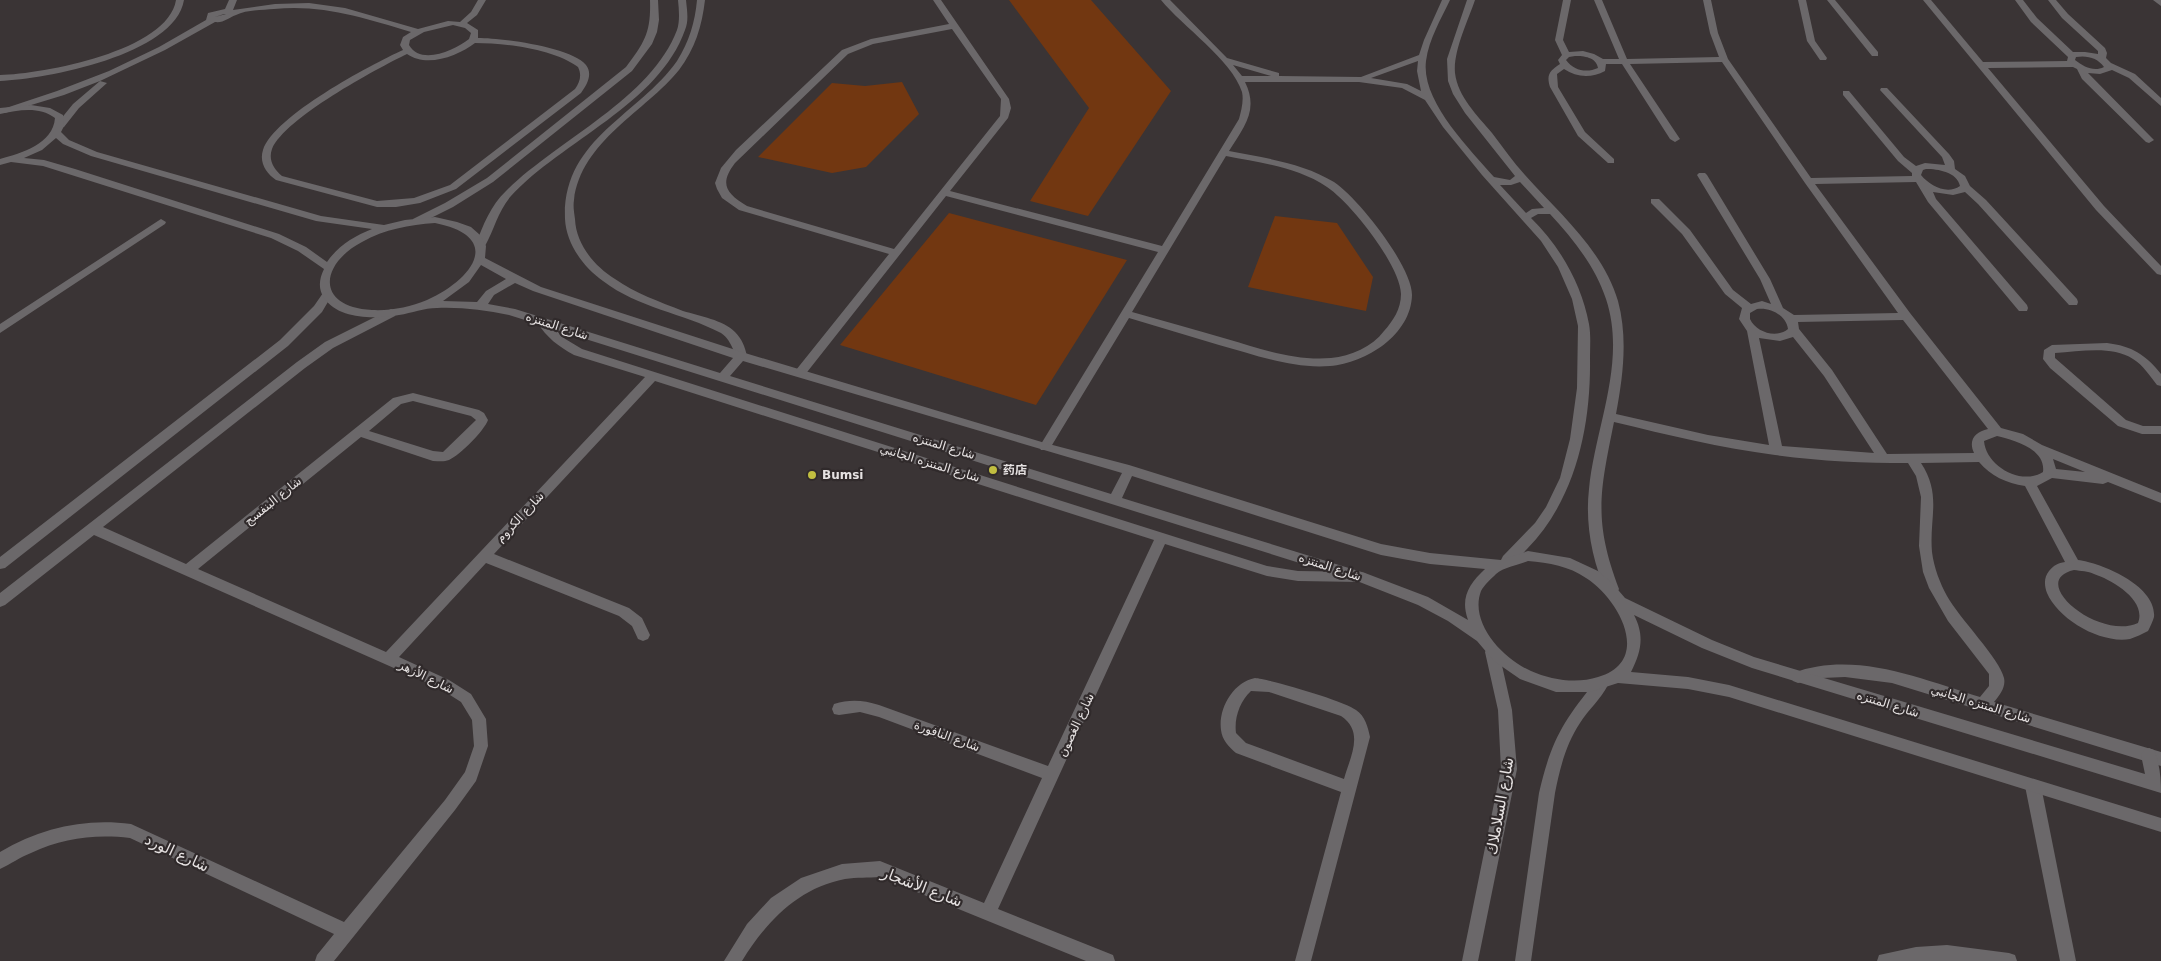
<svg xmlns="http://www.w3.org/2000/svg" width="2161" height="961" font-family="'DejaVu Sans',Cairo,'Noto Sans SC',sans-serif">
  <rect width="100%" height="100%" fill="#3a3435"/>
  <path fill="#723711" d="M1009,0H1091L1171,91L1088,216L1030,201L1089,108Z
    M902,82L919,114L866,167L832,173L758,157L832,83L865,86Z
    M949,213L1127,260L1036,405L840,345Z
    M1275,216L1337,223L1373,277L1366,311L1248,287Z"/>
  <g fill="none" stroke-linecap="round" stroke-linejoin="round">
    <path fill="#6b686a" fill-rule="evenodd" d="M176,0H184C175,55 46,79 0,81V75C43,74 168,51 176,0Z
      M229,0H237L233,10L275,4L309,3L345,8L418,29L448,21L460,22L471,12L478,0H486L477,15L467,23L478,30V38C501,38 571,47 586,65C593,74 587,85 581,93L456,189L420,203L396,207H377L276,180C266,173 259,162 263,150C274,116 370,65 403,50L400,45L403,37L411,32C365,18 322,4 274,9C263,10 246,10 236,15C228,18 224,23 215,22L165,50L100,81L107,83L79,108L64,127L61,128L56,125L73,104L100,81L64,95L5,113L0,110L57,91L109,71L159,47L206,20L208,13L225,9ZM224,14H226L215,17ZM453,25L465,28L471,33L469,39C455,50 421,66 409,45L410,40L424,32ZM475,43C505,43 554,49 578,67C582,75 580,82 575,89L450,185L414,198L377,201L282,176C274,169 268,160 272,149C285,118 376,69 407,54C427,68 458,56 475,43Z
      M650,0H658L659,20L657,32L652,44L632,71L493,182L453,207L421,223H413V219L445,203L487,178L626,67C645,42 651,32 650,0Z
      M678,0H686C687,10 689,21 685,30C659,104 562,141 511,196C498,211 494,230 485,246H477L476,244C483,225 491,205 506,191C556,141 651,99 677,30C680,21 679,10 678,0Z
      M697,0H705C702,26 695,49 679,70C646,111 581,141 574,200C573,206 574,212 575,219C576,244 594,266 615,279C635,293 660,302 683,311C700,316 723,320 735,332C742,339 745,347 747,356L741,360C733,357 734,342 721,333C683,313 638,308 603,281C583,267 566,243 565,219C562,139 638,116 677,61C689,42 695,22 697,0Z
      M933,0H941L1009,99L1011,108L1008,118L950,191L1162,246L1239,119C1241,111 1244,101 1242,92C1232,60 1182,26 1161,0H1170L1227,58L1279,73V76L1361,77L1419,55L1424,40L1442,0H1450C1441,19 1429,39 1426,61C1421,101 1469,148 1494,177L1510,180L1515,176L1465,113L1453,94L1448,81L1447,59L1467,0H1475C1468,21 1453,51 1455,73C1458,97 1477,115 1492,133C1503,147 1513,162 1525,175C1559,213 1603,250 1618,301C1628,338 1623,377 1616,414L1708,435L1769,445L1747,331L1739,319L1742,308L1725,294L1682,234L1651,203V199H1659L1690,230L1733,290L1751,304L1762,301L1771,304L1760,279L1697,175L1699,173H1705L1707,175L1770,279L1783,308L1794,315L1898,313L1805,183L1722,62L1630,64L1680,139L1675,142L1670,139L1622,64H1606L1605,71C1592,78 1577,78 1564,69L1557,74L1558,87L1585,132L1614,159V163H1608L1578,136L1550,87C1546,74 1550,71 1560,64L1558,60L1562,55L1555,40L1563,0H1571L1563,40L1569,52L1583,51L1594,54L1603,59H1619L1594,0H1602L1627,59L1719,57L1710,33L1703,0H1711L1718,33L1728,59L1811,178L1912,176V173L1898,161L1843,95V91H1849L1904,157L1916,166L1925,163L1945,165L1942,157L1880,90L1881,88H1887L1949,154L1954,161L1955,169L1965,176L1970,186L1986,200L2077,299L2078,302L2077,305H2069L1978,204L1965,192L1953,195L1933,192L1936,199L2027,305L2028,308L2027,311H2019L1928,202L1916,182L1815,184L1910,313L2001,428L2023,434L2042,445L2161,493V503L2108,482L2103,484L2052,478L2037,486L2078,560C2102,563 2157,586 2154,617C2153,621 2150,627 2148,631C2142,634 2136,637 2130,639C2100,644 2058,619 2047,593C2044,585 2044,577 2049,571C2054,565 2058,563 2065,562L2025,486C2006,483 1991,476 1979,462L1921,463C1942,495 1929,518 1932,552C1934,568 1940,583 1947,596C1959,618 2000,659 2004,678C2006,687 2000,695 1994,702L2161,752V766L1892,683L1845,677L1822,678L1798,683L1793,681L1791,677L1793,673C1855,650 1921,679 1980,697L1989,686V674L1948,621L1929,588L1923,572L1919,546L1921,497L1916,476L1908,463C1864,463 1819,461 1775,455C1721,448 1668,435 1614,422C1600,492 1593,520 1619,589L1617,593L1612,595L1607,593C1592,562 1585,523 1589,489C1595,427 1627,362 1606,299C1595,266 1573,239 1550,214H1538L1531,218C1560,246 1582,285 1589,324C1591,335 1590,347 1590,358C1591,426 1576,499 1527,549C1520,556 1514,567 1503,564L1501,560L1503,556L1535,523L1546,507L1560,478L1570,439L1577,388L1578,326L1572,299L1558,267L1541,241L1482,175L1443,127L1425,100L1402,88L1359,82H1245C1259,110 1244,127 1229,151C1265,158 1303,163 1334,182C1358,198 1412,266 1412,295C1411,335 1366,363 1330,366C1292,369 1256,355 1219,345C1189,336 1159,327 1129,318L1049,450H1041L1039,447L1041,444L1158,252L946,196L804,376H796L794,373L796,370L889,254L739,210L722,198L717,189L715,183L721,168L736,150L842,50L871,39L949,24ZM952,29L1001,99L1000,116L894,249L747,206C726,193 719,184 735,163L848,54L873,44ZM1575,56C1584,56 1596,57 1598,68C1587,73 1574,71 1566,60L1569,57ZM1418,61L1417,71L1421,91L1407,84L1371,78ZM1233,65L1271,76H1242ZM1226,156C1261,163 1297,167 1327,187C1351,203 1400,265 1401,294C1401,309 1393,321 1384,331C1372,347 1351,356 1331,358C1295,361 1261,349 1227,339C1196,330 1164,321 1132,312ZM1926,169C1938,169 1957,172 1960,186C1947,195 1930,186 1921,175L1923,170ZM1520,182L1544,208L1532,209L1526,213L1500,185H1511ZM1757,309C1770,307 1786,315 1788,329C1776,339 1756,332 1750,319V313ZM1903,320L1988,429C1975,432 1968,440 1974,453L1887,454L1832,370L1799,329L1798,322ZM1793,337L1824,376L1874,453L1782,446L1759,338L1780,341ZM1997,436C2014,440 2046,449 2043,472C2021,486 1986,466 1984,441ZM2053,459L2085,472L2056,469ZM2074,570C2081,571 2088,571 2094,574C2112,580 2147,600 2138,623C2099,641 2026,581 2074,570Z
      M1798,0H1806L1815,41L1827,58L1826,60H1820L1807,41Z
      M1827,0H1835L1878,52V56H1872Z
      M1923,0H1931L1983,62L2067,61L2068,57L2031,22L2015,0H2023L2037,18L2073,52H2085L2098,54V51L2062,18L2048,0H2056L2068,14L2105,48L2107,53L2106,58L2111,63L2135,74L2161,98V106L2129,78L2112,70L2100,74L2088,73L2152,138L2154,140L2149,143L2146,142L2082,79L2077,69L2073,67L1988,68L2104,206L2161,266V275L2157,274L2096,210ZM2076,57C2087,55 2098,58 2104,67C2094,72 2084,67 2075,60Z
      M161,219L166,222L165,224L0,333V324Z
      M327,291L332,295L322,312L288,346L5,568L0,569V557L280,340L314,306L323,293Z
      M391,309L395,310L396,313L395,316L333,348L305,368L103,527L186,564L393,398L413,393L479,410L484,413L488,420C484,431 460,455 449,460C444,462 439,461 433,461L361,437L198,569L386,652L645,377L574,355C558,346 547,338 537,322L543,318L547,319L562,337L582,349L1267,566L1298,571L1360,572L1365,573L1367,577L1365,581L1360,582L1298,581L1267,576L1165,544L998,909L1113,955L1115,961H1086L880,877C868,878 857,877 845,879C798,888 766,922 742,961H724L747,924L771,898L801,878L842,864L880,861L984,903L1042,778L879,717L860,712L839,715L834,714L832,709L834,704C850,699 863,700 879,705L1048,766L1154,540L655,381L494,554L629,608L642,618L650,635L648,639L643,641L638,639L632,626L619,616L486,563L399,657L449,680L471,694L486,719L488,746L476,781L455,810L334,961H315L317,955L334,934L130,838C95,834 63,838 31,853C20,857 11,864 0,869V852C41,828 84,818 131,824L344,922L445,800L465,772L474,746L472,720L461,702L439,688L94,535L5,605L0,607V593L297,362L325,342ZM413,401L471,416L476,420L443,452L433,451L369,431L401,404Z
      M2107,343C2132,346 2146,355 2161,374V386L2157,385C2150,376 2143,365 2133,359C2111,345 2080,352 2055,353V358L2126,420L2143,426H2161V434H2142L2118,426L2050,368L2043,359L2044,350L2052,345Z
      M1492,646L1497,648L1499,652L1512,710L1517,769L1478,961H1462L1501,769L1498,710L1485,652L1487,648Z
      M1255,678C1269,679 1345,701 1356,710C1365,716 1368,727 1370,737L1311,961H1295L1341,792L1236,753C1229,747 1222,740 1221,730C1218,709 1233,682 1255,678ZM1251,691L1269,692L1341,716C1365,732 1350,757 1344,779L1246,743L1236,733C1234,718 1240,701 1251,691Z
      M1601,679L1606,681L1608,685C1601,699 1588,710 1580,723C1566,744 1560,768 1555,793L1531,961H1515L1539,793C1551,741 1563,721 1596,681Z
      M2033,779L2038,781L2041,786L2076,961H2060L2025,786L2028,781Z
      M1947,945L2009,953L2015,955L2017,961H1877L1879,955L1916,947Z"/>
    <path fill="#6b686a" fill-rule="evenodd" d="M2153,0H2161V6Z
      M31,105L50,108L63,115L64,126L61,132L69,140L97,152L321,216L384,225L405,220L435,217L457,222L471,227L480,235L486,246L485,258L541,287L745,353L1045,443L1129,465L1381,544L1430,553L1501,560L1528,551L1570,558L1598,571L1613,584L1625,598L1712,640L1754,657L2145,774L2141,755L2144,750L2149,748L2154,750C2160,764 2161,779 2161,793L1752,668L1702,648L1634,615C1645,636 1641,652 1631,672L1688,677L1729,685L2161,818V832L1729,697L1688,689L1618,683L1590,692H1556L1520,679L1494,661L1477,641L1448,621L1418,605L1357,581L509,315C485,310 461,307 437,308C424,308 412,313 399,315C376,319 339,320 324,298C318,289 319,279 324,269L298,251L271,238L43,166L11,162L0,165V159C22,153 53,144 55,118C39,106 19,110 0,114V108ZM56,138L63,144L91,156L316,221L372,229C354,236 338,246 327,262L306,247L279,234L75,169L44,160L24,158L42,150ZM435,223C505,237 472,280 427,300C410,307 391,311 372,310C315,307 320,264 362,242C385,229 409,225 435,223ZM481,265L506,279L486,291L477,302L443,301L469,282ZM515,283L533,291L733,358L720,373L515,309L488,304L494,295ZM743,361L1122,473L1111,494L730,376ZM1132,476L1381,555L1430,564L1485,569C1469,584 1460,598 1468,620L1428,597L1365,573L1122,498ZM1528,561C1549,563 1569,566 1586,578C1619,599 1653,661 1598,677C1577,684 1551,680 1531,671C1503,659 1469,623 1481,591C1484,585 1492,578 1496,574C1504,567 1519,565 1528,561Z"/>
  </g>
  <g fill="#c1be40" stroke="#302a2b" stroke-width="2">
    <circle cx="993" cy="470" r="5"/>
    <circle cx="812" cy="475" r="5"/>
  </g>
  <g text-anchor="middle" stroke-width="4.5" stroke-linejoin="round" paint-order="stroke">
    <g font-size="12" fill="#e6e2e2" stroke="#302a2b">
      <text transform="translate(557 326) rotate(18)" y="4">شارع المنتزه</text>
      <text transform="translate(944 446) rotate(17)" y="4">شارع المنتزه</text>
      <text transform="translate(930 463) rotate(17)" y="4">شارع المنتزه الجانبي</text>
      <text transform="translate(273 501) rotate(-39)" y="4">شارع البنفسج</text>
      <text transform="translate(520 517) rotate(-47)" y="4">شارع الكروم</text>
      <text transform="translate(1330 567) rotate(18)" y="4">شارع المنتزه</text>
      <text transform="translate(426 677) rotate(26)" y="4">شارع الأزهر</text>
      <text transform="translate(1888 704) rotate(17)" y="4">شارع المنتزه</text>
      <text transform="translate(1981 704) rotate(17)" y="4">شارع المنتزه الجانبي</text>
      <text transform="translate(1076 725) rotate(-65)" y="4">شارع الغصون</text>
      <text transform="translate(947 736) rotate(20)" y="4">شارع النافورة</text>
    </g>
    <g font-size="12" font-weight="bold" fill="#e6e2e2" stroke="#302a2b" text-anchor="start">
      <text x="1003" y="474">药店</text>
      <text x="822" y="479">Bumsi</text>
    </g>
    <g font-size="15" fill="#e6e2e2" stroke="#302a2b">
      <text transform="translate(1500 806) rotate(-80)" y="5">شارع السلاملاك</text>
      <text transform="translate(177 853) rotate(25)" y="5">شارع الورد</text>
      <text transform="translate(922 887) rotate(21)" y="5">شارع الأشجار</text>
    </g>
  </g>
</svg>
